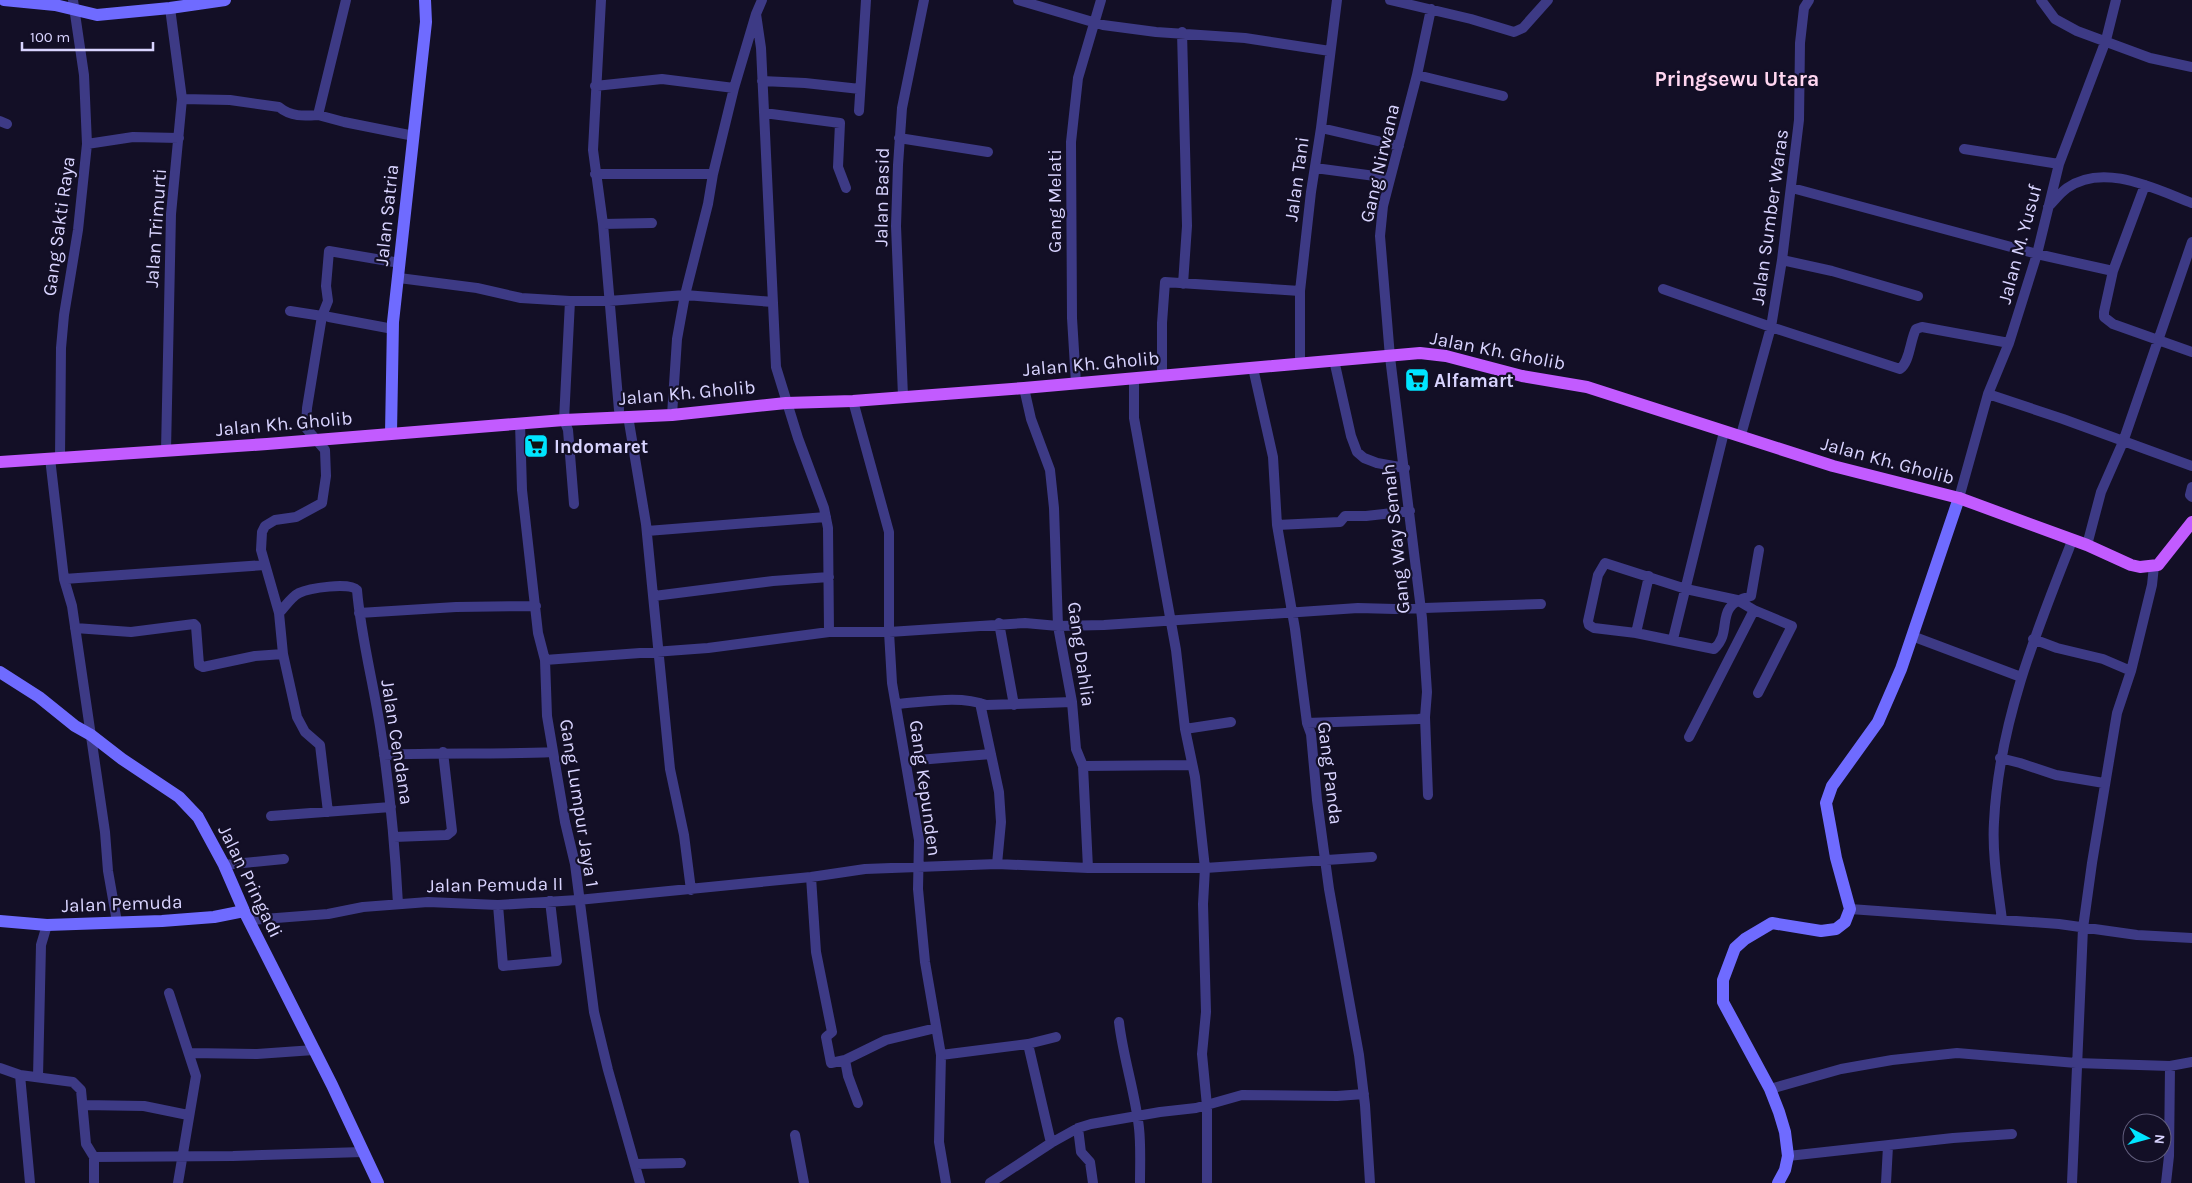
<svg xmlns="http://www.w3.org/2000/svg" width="2192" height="1183" font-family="Karla,sans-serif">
  <rect width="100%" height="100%" fill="#130f26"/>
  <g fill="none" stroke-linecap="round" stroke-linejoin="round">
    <path stroke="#3d3a85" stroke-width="10" d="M346,0L318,115L344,122L414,136
      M601,0L593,150L603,224L619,410
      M1018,0L1103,25L1156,32L1245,38L1330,51
      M1390,0L1471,19L1514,32L1523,28L1548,0
      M2041,0L2055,19L2077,31L2150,58L2192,67
      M756,14L761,48L776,367L798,438L824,508L828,528L829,632
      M1182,32L1187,226L1183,284
      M1417,75L1503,96
      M762,81L805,83L860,89
      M595,86L662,79L734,88
      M182,99L230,100L279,107C291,117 304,116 318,115
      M859,111L866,0
      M764,113L840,123L838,167L846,188
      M0,121L7,124
      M1321,128L1399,146
      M899,138L988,152
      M87,144L133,137L179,138
      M1964,149L2059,164
      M1315,168L1390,178
      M595,174H713
      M2145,185L2113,271L2104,312V317L2113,324L2192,352
      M1792,188L2037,254L2113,271
      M2048,207C2054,201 2060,193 2067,188C2104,162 2155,189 2192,203
      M603,224L652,223
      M1782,260L1832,271L1918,296
      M399,278L477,288L521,298L570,301H609L685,295L773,302
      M1663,289L1771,327L1900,369C1910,362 1910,340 1916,329L1922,327L2009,343
      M570,301L564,420L568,430L574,504
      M290,311L322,316
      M329,317L393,329
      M1334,360L1351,436L1357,452L1364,458L1377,463L1405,468
      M1300,363V291L1311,192L1321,128L1337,0
      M1253,368L1273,457L1277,525L1295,629L1307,723L1311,734L1317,800L1329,889L1359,1055L1365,1105L1370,1183
      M1162,376V323L1165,282L1300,291
      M1134,378V418L1176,650L1185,729L1195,777L1205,868L1203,904L1206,1012L1202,1054L1207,1106V1183
      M1076,383L1072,318L1071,142L1078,78L1101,0
      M1024,388L1031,419L1050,470L1054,508L1058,626L1072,702L1076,749L1083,766L1088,868
      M1988,394L2063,419L2192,466
      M903,396L896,226L898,165L902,108L924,0
      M853,401L889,532V632L892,683L919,840L918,889L925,962L941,1055L939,1142L946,1183
      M672,415L677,339L685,295L708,204L713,174L734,88L756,14L762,0
      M628,416L646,524L670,769L684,835L691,890
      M520,423L522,490L538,633L545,660L547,716L565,822L575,864L594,1012L608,1070L640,1183
      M1741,435L1771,327L1782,260L1799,120L1800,43L1804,8L1809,0
      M166,451L171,214L182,99L170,8
      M50,458L64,579L72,606L105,832L108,871L117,922
      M60,458L61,348L64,315L78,230L87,144L84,75L73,0
      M2192,487L2190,495L2192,497
      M1959,498L1988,394L2009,343L2037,254L2059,164L2106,40L2116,0
      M1277,525L1340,522L1345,516H1366L1410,511
      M647,531L826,517
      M2087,545L2101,492L2123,442L2192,242
      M64,579L265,565
      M654,596L773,581L829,577
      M279,613C285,607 291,597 299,593C309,588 350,582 357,590C361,638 374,685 381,733C390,790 395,847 398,904
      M359,613L456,607L536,606
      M999,623L1014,705
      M75,628L131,632L194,624L196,626L199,665L203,667L255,656L283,654
      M1636,633L1649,576
      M1912,636L2021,677
      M1673,639L1724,432
      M2033,639L2057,648L2103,659L2131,671
      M545,660L708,648L829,632H889L1025,623L1058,626L1104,625L1358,608L1395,609L1541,604
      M1758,693L1792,626L1754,610L1737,600L1686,589L1605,563L1598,575L1588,621L1589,625L1594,628L1636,633L1714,649C1735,630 1711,606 1751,596L1759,550
      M980,703L999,792L1001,822L997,864
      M897,704C925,702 960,695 986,705L1072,702
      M1307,723L1419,719L1425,717
      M1185,729L1231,722
      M1689,737L1754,610
      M384,755C441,752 497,755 553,752
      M2000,758L2020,763L2056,775L2104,783
      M906,761L991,754
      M1083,766L1192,765
      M1428,795L1425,717L1427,692L1422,618L1390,357L1380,236L1383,206L1417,75L1431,9
      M328,812L320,745L305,732L297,717L283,654L279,613L261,550L262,532L265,526L275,520L296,517L322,503L326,476L325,450L306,428L307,408L322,316L328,301L326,286L329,251L400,263
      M271,816L391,807
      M394,837L447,835L452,831L443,752
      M224,865L284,859
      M811,877L816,952L832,1032L826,1037L831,1063L845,1060L886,1040L936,1028
      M498,905L503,966L557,961L550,901
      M1850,909L2059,924L2137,935L2192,938
      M250,920L328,914L363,907L428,902L498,905L578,900L811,877L865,869L997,864L1088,868H1205L1372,857
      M2002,920C1998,888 1992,854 1994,822C1999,723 2036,632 2072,541
      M169,993L196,1076L178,1183
      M1119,1022C1123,1057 1135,1092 1139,1128C1141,1146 1140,1165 1140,1183
      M1028,1044L1051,1143
      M190,1053L257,1054L314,1050
      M941,1055L1028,1044L1056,1037
      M845,1060L848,1076L858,1103
      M0,1068L20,1075L73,1082L81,1090L86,1144L94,1157L233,1156L363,1152
      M20,1075L30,1183
      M38,1077L41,945L47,925
      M1770,1089L1841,1069L1892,1060L1957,1053L2076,1063L2170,1066L2192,1062
      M83,1105L144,1106L188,1115
      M1078,1128L1081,1152L1090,1162L1093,1183
      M795,1135L804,1183
      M1788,1156L1953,1138L2012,1134
      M94,1157V1183
      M636,1164L681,1163
      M990,1183L1051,1143L1078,1128L1091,1124L1160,1112L1196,1108L1242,1095L1337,1096L1364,1094
      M1886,1183L1888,1146
      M2072,1183L2083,928L2092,863L2117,713L2131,671L2152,585L2154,566
      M2166,1183L2169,1156L2170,1066"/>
    <path stroke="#6f6bff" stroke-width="12" d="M4,0L55,5L97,15L170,8L225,0
      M391,433L393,322L426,22L425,0
      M0,672L39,697L75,726L91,735L122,759L179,797L198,817L224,865L244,911L332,1085L378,1183
      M0,921L47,925L162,921L214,917L244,911
      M1778,1183L1785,1170L1788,1156L1785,1132L1779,1112L1770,1089L1723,1002V980L1735,948L1745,939L1772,923L1821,931L1836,929L1845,922L1850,909L1836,858L1826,803L1832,786L1878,722L1901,669L1959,498"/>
    <path stroke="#c25bff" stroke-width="12" d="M0,462L267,444L564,420L672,415L786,403L853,401L1024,388L1420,353L1446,356L1522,376L1587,387L1833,466L1959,498L2087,545L2131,565L2140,567L2158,565L2192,522"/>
  </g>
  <defs>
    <symbol id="supermarket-square" viewBox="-11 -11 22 22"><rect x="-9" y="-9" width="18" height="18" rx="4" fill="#00e5ff" stroke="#130f26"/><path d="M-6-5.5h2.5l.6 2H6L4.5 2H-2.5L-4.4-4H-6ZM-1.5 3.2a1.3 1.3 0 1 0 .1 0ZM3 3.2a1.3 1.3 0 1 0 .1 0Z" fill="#111"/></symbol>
  </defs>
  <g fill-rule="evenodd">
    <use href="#supermarket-square" x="1403" y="366" width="28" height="28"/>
    <use href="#supermarket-square" x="522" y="432" width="28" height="28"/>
  </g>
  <g text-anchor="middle" stroke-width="4.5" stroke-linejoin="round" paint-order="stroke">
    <g font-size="19" fill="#d9d4ff" stroke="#130f26">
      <text transform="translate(1379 163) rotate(-77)" y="7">Gang Nirwana</text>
      <text transform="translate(1296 179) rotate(-82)" y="7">Jalan Tani</text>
      <text transform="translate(881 197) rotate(-89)" y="7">Jalan Basid</text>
      <text transform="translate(1054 201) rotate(-90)" y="7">Gang Melati</text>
      <text transform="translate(386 215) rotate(-84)" y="7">Jalan Satria</text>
      <text transform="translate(1769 217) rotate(-82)" y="7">Jalan Sumber Waras</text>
      <text transform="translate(58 226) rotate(-82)" y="7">Gang Sakti Raya</text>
      <text transform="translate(155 228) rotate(-86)" y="7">Jalan Trimurti</text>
      <text transform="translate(2019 244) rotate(-75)" y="7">Jalan M. Yusuf</text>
      <text transform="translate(1498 350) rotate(11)" y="7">Jalan Kh. Gholib</text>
      <text transform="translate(1091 363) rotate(-5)" y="7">Jalan Kh. Gholib</text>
      <text transform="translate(687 392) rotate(-5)" y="7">Jalan Kh. Gholib</text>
      <text transform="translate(284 423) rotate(-5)" y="7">Jalan Kh. Gholib</text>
      <text transform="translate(1888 460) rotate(15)" y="7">Jalan Kh. Gholib</text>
      <text transform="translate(1395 539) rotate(-96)" y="7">Gang Way Semah</text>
      <text transform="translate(1082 654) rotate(82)" y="7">Gang Dahlia</text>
      <text transform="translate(398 742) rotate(81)" y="7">Jalan Cendana</text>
      <text transform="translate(1331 773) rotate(83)" y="7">Gang Panda</text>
      <text transform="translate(926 788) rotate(82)" y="7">Gang Kepunden</text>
      <text transform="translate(580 803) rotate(81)" y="7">Gang Lumpur Jaya 1</text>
      <text transform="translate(251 881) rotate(64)" y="7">Jalan Pringadi</text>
      <text transform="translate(495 884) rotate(-1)" y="7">Jalan Pemuda II</text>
      <text transform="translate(122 903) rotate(-2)" y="7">Jalan Pemuda</text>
    </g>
    <g font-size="19" font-weight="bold" fill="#d9d4ff" stroke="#130f26" text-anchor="start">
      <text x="1434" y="387">Alfamart</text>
      <text x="554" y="453">Indomaret</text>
    </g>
    <g font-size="21" font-weight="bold" fill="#ffd6f0" stroke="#130f26">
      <text x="1737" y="86">Pringsewu Utara</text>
    </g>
  </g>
  <g transform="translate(2147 1138) rotate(96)"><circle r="24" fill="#130f26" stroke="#625e7d"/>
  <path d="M0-4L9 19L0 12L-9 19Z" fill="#00e5ff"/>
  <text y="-8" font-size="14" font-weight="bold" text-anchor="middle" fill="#d9d4ff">N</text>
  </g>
  <path d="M22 42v8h131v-8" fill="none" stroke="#d9d4ff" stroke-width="2.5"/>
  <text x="30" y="42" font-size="15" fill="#d9d4ff" stroke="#130f26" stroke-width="4" paint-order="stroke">100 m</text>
</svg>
